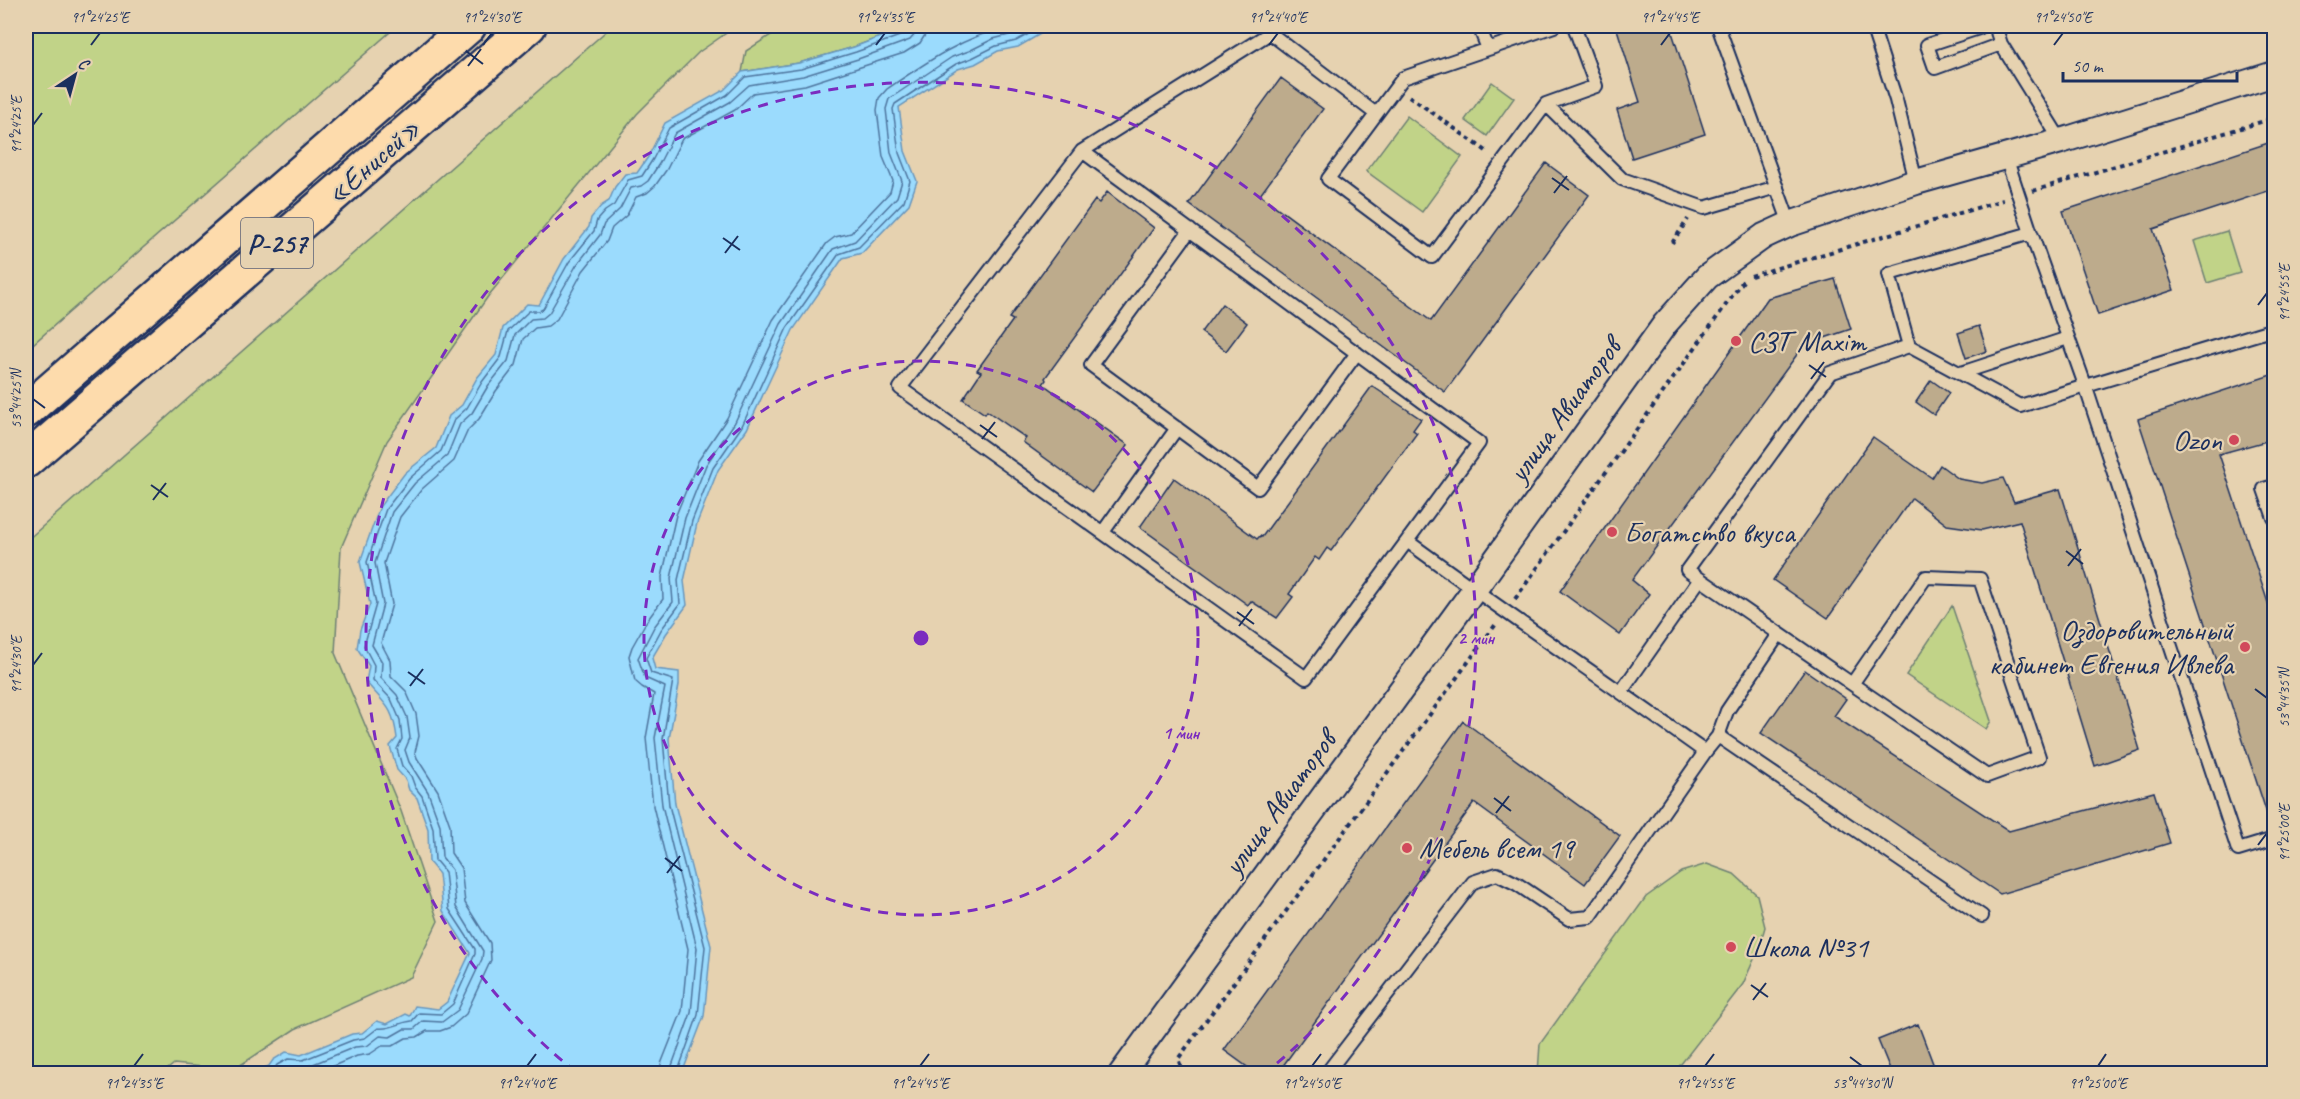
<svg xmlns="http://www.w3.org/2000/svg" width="2300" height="1099" font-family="Caveat,sans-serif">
  <rect width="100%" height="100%" fill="#e6d2b0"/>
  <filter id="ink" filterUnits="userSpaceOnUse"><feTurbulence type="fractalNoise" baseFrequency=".0167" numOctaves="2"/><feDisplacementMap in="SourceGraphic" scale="12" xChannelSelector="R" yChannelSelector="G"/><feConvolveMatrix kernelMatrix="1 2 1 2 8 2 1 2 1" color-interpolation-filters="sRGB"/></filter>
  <g filter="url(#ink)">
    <path fill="#c1d388" stroke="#6e8173" stroke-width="1.5" d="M26,26H397L26,350Z
      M612,26L735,27L699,52L637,114L489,295L387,441L341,548L335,653L401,811L438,921L411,977L295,1029L233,1070L174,1064L163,1073H26V541Z
      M785,26H909L854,47L799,63L742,72L746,51Z
      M1492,82L1514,98L1487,136L1465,120Z
      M1407,116L1462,157L1422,212L1366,171Z
      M2227,231L2240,273L2207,283L2194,241Z
      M1952,606L1991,721L1986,729L1906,675Z
      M1707,864L1734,874L1757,895L1765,927L1759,948L1743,984L1674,1073H1538L1540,1044L1646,897L1681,872Z"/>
    <path fill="#9bdbfd" stroke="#6896bd" stroke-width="1.5" d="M909,26H1054L1018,47L998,51L975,64L958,69L899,107L905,151L917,181L909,204L862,253L843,258L793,330L747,429L718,470L697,523L684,581L687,605L666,634L652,658L655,669L679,672V685L669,739L675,804L711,946L704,1016L683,1071L681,1074L251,1073L269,1066L273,1060L286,1052L301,1055L352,1034L362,1033L377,1021L387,1024L406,1014L410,1016L415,1006L438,1009L447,1002L470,953L443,911L439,874L429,862L428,829L417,798L409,790L406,780L397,770L390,746L397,738C393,706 385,705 366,682L369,666L357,648L360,630L370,604L360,562L380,506L405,473L436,448L449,416L462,405L477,378L496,355L503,328L527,304L539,305L564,259L589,227L591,218L601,206L609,201L615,187L625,174L637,173L648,157L665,123L724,90L742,72L799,63L854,47Z"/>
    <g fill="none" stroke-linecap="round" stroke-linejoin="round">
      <path stroke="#4e749e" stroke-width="1.5" d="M266,1074L273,1071L277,1065L288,1059L303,1060L353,1040L365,1038L378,1028C391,1030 400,1022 412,1021L419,1013L441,1014L453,1004L475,954V949L449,909L445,872L435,860L433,828L422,796L415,787L411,776L402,766L397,749L402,739L400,720L391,699L373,680L374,665L364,646L376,604L367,562L386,509L410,478L441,451L454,420L467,408L482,382L501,357L508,331L529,311H539L543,309L569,262L594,231L597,220L605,211L614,205L628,180L642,176L653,159L669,128L727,95L745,77L801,69L856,52L905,34L909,26
        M281,1074L290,1067H306L355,1047L367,1046L380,1036L390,1037L404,1029H414L423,1021L442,1022L458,1010L482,959L483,951L456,907L452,870L442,857L440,825L428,792L409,762L405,750L410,738L407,717L397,695L381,678L382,662L372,645L383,604L375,563L392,512L415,483L447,456L460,424L472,413L488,386L508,361L515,335L531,319L543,318L549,313L576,266L600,235L604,224L620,209L631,188L641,186L648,181L659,164L675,133L730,102L749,85L803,76L858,59L910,40L916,33L917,26
        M314,1074L357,1056L370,1054L382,1046H392L406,1038L417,1037L427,1031H440L451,1027L466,1014L491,960L490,943L465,903L461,868L451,853L450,825L438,791L417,758L415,752L419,736L416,714L406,691L391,676L390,660L381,643L392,604L384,563L400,517L422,489L454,461L468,430L479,419L496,391L516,365L523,339L535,328L548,326L557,319L583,271L607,241L612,228L627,215L636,197L647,193L655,186L667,169L682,139L735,110L753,93L805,85L904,53L920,43L925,35L926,26
        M660,1074L661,1064L682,1011L688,949L653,806L646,738L654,694L642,687L635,681L629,656L632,647L646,622L663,599L662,577L676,515L698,461L727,418L773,320L827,243L835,237L851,233L890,192L893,181L883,157L877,110L879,98L887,89C925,63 964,36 1010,26
        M669,1074L691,1013L697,948L662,805L655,738L665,687L645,678L638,658L654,627L673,602L671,578L685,518L706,465L735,422L781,324L833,249L855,241L897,197L902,181L891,153L886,109L889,99L952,57L969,51L993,39L1013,34L1028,26
        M677,1074L698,1015L705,947L669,805L663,739L673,680L651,673L646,658L661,630L680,604L678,580L692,521L713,468L742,426L787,328L839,254L859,247L904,201L910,181L899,153L893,109L895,104L956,64L972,58L996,46L1016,41L1043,26"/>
    </g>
    <path fill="#bdab8c" stroke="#1b2f5e" stroke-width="1.5" d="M1616,26H1670L1705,134L1632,158L1617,110L1640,102Z
      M1281,78L1323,109L1260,195L1431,321L1546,163L1589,195L1445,392L1189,204Z
      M2274,141V189L2153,229L2174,290L2098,315L2063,211Z
      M1107,192L1154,228L1045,378L1046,380L1043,384L1128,445L1092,492L1023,442L1026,438L987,411L985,414L963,399L981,372L977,370L1013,320L1009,318L1095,200L1099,203Z
      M1835,279L1851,329L1804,345L1632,580L1649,594L1620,635L1560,591L1768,298Z
      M1222,304L1247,323L1226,351L1201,332Z
      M1979,326L1987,351L1966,358L1958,333Z
      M2274,374V439L2219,454L2274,621V826H2271L2138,419Z
      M1931,380L1949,393L1934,415L1916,402Z
      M1372,386L1421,419L1413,430L1417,433L1331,551L1327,548L1319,560L1315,557L1289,594L1293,597L1277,618L1251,601L1248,605L1140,527L1174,478L1257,539L1260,536L1262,537Z
      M1873,437L1932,478L1940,465L1959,479L1982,483L2003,478L2014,502L2060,489L2140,750L2095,766L2020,521L1982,530L1947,525L1912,498L1828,618L1773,580Z
      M1805,670L1846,699L1834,716L2009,831L2154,792L2170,843L2000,894L1761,733Z
      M1463,721L1620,836L1585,884L1474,803L1277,1074H1257L1224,1050Z
      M1918,1024L1937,1074H1892L1878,1040Z"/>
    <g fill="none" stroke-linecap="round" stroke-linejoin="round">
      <defs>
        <path id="lane" d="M1479,26L1488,49L1554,26
          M1574,26L1596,86L1546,104L1622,179L1704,208L1777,187
          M1718,26L1790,224
          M1872,26L1896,100L1916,182
          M1978,26L1979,28L1927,45L1935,68L2001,44
          M1995,26L2001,44L2061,141
          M1873,30L1887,26
          M1488,49L1403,78L1328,179L1432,257L1546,104
          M1376,114L1270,33L1082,151L900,388L1306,678L1407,541
          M1082,151L1479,443L1407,541C1505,613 1606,681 1705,752L1718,736L1982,916
          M2006,157L2031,233L1889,274L1909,346L2020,406L2274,329
          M1190,230L1091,365L1258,488L1357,353
          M2031,233L2085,385L2238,850L2274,839
          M1961,373L2068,338
          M2274,486L2264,489L2274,518
          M1103,532L1177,428
          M1852,684L1987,776L2039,757L1980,579L1926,577L1852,684L1687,570L1830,373L1909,346
          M1621,692L1700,579
          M1718,736L1727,711L1779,634
          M1326,1074L1473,882L1497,874L1517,884L1569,919L1590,917L1705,752"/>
        <path id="street" d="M1121,1074L1474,590L1665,324L1707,277L1764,236L1790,224L1916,182L2061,141L2274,74"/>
        <path id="highway" d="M26,411L469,26
          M26,461L529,26"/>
      </defs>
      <use href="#lane" stroke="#1b2f5e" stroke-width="16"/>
      <use href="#street" stroke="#1b2f5e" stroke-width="28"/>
      <use href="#highway" stroke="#1b2f5e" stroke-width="38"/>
      <path stroke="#1b2f5e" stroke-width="4" stroke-dasharray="4.5 4.5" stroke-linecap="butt" d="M1409,96L1489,153
        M2033,191L2274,118
        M1672,243L1688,219
        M1751,276L2003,200
        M1515,599L1743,281
        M1184,1074L1178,1059L1496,624"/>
      <use href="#lane" stroke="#e6d2b0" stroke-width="12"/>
      <use href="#street" stroke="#e6d2b0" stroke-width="24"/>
      <use href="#highway" stroke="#fddbac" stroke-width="33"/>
    </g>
  </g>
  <path fill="none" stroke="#1b2f5e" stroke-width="2" d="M91,45L100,33M483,45L492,33M876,45L885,33M1269,45L1278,33M1661,45L1670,33M2054,45L2063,33M466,51L483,64M468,66L481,49M33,125L42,113M1552,178L1569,190M1554,193L1567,176M723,238L740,250M725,253L738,236M2258,305L2267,293M1809,365L1826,377M1811,379L1824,362M33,399L45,408M980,425L997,437M982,439L995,422M151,485L168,497M153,500L166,483M2066,551L2083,564M2068,566L2081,549M1237,612L1254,624M1239,626L1252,609M33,665L42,653M408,672L425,684M410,686L423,669M2255,689L2267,698M1494,798L1511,811M1496,813L1509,796M2258,845L2267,833M665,858L682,871M667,873L680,856M1751,985L1768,997M1753,1000L1766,983M1850,1057L1862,1066M134,1066L143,1054M527,1066L536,1054M920,1066L929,1054M1312,1066L1321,1054M1705,1066L1714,1054M2098,1066L2106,1054"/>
  <g fill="none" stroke="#7b2cbf" stroke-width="3" stroke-dasharray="10 8">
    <circle cx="921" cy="638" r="277"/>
    <path d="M576 1072A555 555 0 1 1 1266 1072"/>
  </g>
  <g fill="#d1495b" stroke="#e6d2b0" stroke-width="2">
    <circle cx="1736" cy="341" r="6"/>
    <circle cx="2234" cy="440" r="6"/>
    <circle cx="1612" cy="532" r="6"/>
    <circle cx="2245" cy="647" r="6"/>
    <circle cx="1407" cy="848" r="6"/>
    <circle cx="1731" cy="947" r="6"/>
  </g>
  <g text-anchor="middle" stroke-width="4.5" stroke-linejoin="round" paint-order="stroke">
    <rect fill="#e6d2b0" stroke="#586077" stroke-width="1.5" x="241" y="218" width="72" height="50" rx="4.5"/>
    <g font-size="28" font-weight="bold" fill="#1b2f5e">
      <text x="277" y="253">Р-257</text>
    </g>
    <g font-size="30" fill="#1b2f5e" stroke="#e6d2b0">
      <text transform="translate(373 161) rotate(-41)" y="10">«Енисей»</text>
      <text transform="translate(1564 410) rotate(-54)" y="10">улица Авиаторов</text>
      <text transform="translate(1279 803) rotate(-54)" y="10">улица Авиаторов</text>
    </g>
    <g font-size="30" fill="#1b2f5e" stroke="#e6d2b0" text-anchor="start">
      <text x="1748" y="351">СЗТ Maxim</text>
      <text x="2222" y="450" text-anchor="end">Ozon</text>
      <text x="1624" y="542">Богатство вкуса</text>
      <text x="2233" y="640" text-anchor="end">Оздоровительный<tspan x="2233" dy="34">кабинет Евгения Ивлева</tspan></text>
      <text x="1419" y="858">Мебель всем 19</text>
      <text x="1743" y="957">Школа №31</text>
    </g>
  </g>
  <circle cx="921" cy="638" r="9" fill="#7b2cbf" stroke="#e6d2b0" stroke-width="3"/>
  <g font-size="18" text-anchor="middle" font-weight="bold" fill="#7b2cbf" stroke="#e6d2b0" stroke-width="4.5" stroke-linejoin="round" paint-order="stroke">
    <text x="1476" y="644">2 мин</text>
    <text x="1181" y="739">1 мин</text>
  </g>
  <rect width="2300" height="1099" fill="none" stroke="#e6d2b0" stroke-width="66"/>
  <g transform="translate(75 75) rotate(36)" stroke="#e6d2b0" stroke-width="4.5" paint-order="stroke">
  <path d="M0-4.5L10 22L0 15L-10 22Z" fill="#1b2f5e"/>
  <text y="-9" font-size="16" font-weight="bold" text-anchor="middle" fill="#1b2f5e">С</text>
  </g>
  <path d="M2063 72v9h174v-9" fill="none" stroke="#1b2f5e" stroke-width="3"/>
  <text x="2072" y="72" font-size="18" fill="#1b2f5e" stroke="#e6d2b0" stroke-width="4.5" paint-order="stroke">50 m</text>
  <rect x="33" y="33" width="2234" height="1033" fill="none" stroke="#1b2f5e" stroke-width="2"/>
  <g font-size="15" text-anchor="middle" fill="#1b2f5e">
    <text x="100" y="22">91°24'25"E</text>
    <text x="492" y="22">91°24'30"E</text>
    <text x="885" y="22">91°24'35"E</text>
    <text x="1278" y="22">91°24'40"E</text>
    <text x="1670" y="22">91°24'45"E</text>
    <text x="2063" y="22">91°24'50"E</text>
    <text transform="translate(16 125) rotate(-90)" y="5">91°24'25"E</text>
    <text transform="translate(2284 293) rotate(-90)" y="5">91°24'55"E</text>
    <text transform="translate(16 399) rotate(-90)" y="5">53°44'25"N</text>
    <text transform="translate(16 665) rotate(-90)" y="5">91°24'30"E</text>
    <text transform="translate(2284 698) rotate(-90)" y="5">53°44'35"N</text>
    <text transform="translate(2284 833) rotate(-90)" y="5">91°25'00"E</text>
    <text x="134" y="1088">91°24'35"E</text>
    <text x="527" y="1088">91°24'40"E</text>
    <text x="920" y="1088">91°24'45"E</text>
    <text x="1312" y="1088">91°24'50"E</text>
    <text x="1705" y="1088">91°24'55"E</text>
    <text x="1862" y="1088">53°44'30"N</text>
    <text x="2098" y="1088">91°25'00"E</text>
  </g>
</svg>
